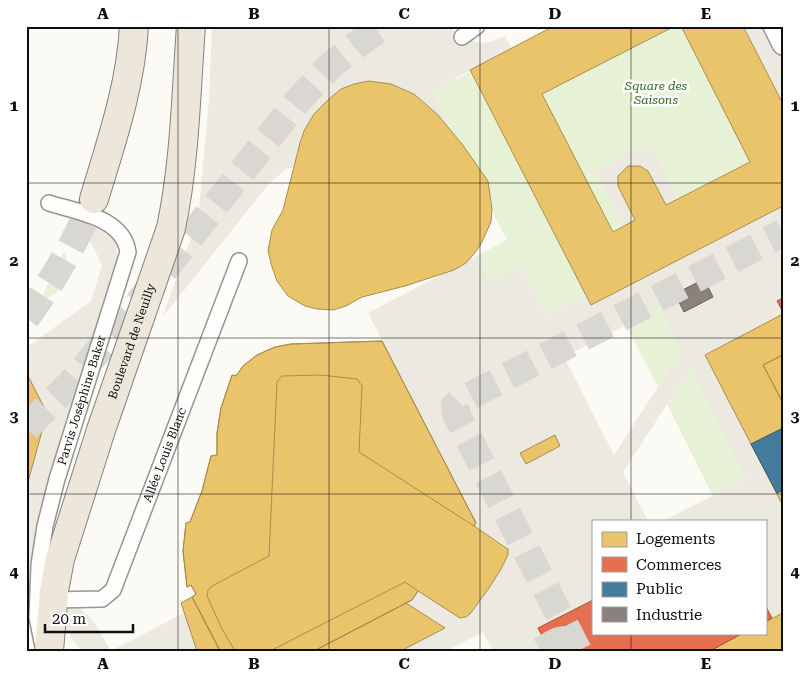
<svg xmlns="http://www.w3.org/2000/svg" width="809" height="677" font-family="'Roboto Serif',serif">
  <rect width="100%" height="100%" fill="#fcfaf4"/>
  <path fill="#e6f1d5" d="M675,26H681L750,162L678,198L649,143L595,171L624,226L613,232L542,94Z
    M470,72L586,295L546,315L490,282L477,256L507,240L430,92Z
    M64,251L67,257L58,277L63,287L47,299L44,300L42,297Z
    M659,308L681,351L658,387L626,325Z
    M690,368L746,479L713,496L667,404Z"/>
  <path fill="#ece9e0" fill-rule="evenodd" d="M212,26H448L462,37L480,43L490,42L505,36L511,48L431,92L450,129L438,115L414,94L391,84L369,81L354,84L341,89L329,99L314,114L304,131L294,167L285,170L268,185L162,318L198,219L209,99Z
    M743,26H783V104Z
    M649,143L678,198L666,205L648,171L640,166H628L618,176V186L635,220L624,226L595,171Z
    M783,206V314L705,355L783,504V613L772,618L765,605V521H663L746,479L690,369L623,472L648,521H593V626L549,649L550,651H493L483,632L446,651H314L412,600L418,591L460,618L468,616L489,588L508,553L506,546L474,526L476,523L368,313L477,256L490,282L521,266L546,315L586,295L591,305ZM659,308L681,351L614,455L564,357ZM555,435L560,446L526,464L525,451Z
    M83,224L102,229L111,236L116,243L117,258L40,509L34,552L29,579L36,581L74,602L93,621L111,651L197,606L220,651H82L60,623L33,607L26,605V489L47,413L26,372V348L91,301L102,265L82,225Z"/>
  <path fill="#e9c46a" stroke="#a88e4f" d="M554,26H675L542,94L613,232L635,220L618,186V176L628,166H640L648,171L666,205L750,162L681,26H743L783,104V206L591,305L470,70Z
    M369,81L391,84L414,94L438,115L462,144L488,181L492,209L491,222L481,244L474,254L466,263L454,270L405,286L362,297L346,306L333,310L317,309L305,306L288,296L277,281L272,267L268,251L272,230L283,210L300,143L304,131L314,114L329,99L341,89L354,84Z
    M783,314V355L763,365L783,403L782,504L705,355Z
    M382,341L476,523L474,526L508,549V555L501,569L489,588L470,614L466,617L460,618L418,591L412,600L314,651H220L192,597L196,594L191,585L187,587L183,551L186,523L190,522L202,491L211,456L217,455V433L221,408L232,375L236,376L243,366L257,355L275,347L291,344Z
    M382,341L476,523L474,526L359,452L362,386L357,379L320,375L282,376L277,382L269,556L212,586L208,590L207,596L222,629L235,651H220L192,597L196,594L191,585L187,587L183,551L186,523L190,522L202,491L211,456L217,455V433L221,408L232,375L236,376L243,366L257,355L275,347L291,344Z
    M782,355H783V403L763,365Z
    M26,372L47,413L26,489Z
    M555,435L560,446L526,464L520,453Z
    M405,582L418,591L412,600L314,651H270Z
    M192,597L209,629L220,651H197L181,603Z
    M406,603L445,628L401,651H314Z
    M783,613V651H710L743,633H765V622Z"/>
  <path fill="#e76f51" stroke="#a6523d" d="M783,298V312L777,301Z
    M593,600V633H743L710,651H550L538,628Z
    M765,605L772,618L765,622Z"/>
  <path fill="#457b9d" stroke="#355b72" d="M783,428V490L777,493L751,444Z"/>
  <path fill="#8a817c" stroke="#655f5b" d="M704,279L713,297L684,312L675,294Z"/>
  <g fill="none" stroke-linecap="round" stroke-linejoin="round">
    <path stroke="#d8d7d2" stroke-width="28" stroke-dasharray="28 14" stroke-linecap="butt" d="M541,651C551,645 563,635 574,643
      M578,651L456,414L455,406L460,401L783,233"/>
    <path stroke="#d8d7d2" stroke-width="28" stroke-dasharray="28 14" stroke-linecap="butt" d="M26,428L69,385L120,326L296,103L329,67L355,46L383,26"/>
    <path stroke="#d8d7d2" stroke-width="28" stroke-dasharray="28 14" stroke-linecap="butt" d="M26,318C53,281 76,241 94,199"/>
    <defs>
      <g id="service">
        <path d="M462,37L477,26"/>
        <path id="s1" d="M53,600L102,599L113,590L239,261"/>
        <path id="s2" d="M42,642L37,617L39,565L45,526L57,479L128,252C123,217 76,212 49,203"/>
      </g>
      <path id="pedestrian" d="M774,26L783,44"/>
      <g id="primary">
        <path d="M94,199C111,143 131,85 134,26"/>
        <path id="s3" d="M49,651L54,591L60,559L101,430L171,228C185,162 186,93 191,26"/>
      </g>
    </defs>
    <use href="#service" stroke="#969592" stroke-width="18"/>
    <use href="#pedestrian" stroke="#969592" stroke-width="24"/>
    <use href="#primary" stroke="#83827f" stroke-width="30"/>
    <use href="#service" stroke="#fffefd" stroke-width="15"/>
    <use href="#pedestrian" stroke="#fffefd" stroke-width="21"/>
    <use href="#primary" stroke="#ece7da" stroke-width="28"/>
  </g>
  <path fill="none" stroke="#0f0f0f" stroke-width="1" stroke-opacity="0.55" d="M178,26V651M329,26V651M480,26V651M631,26V521M26,183H783M26,338H783M26,494H783M631,633V651"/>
  <g text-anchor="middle" stroke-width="5" stroke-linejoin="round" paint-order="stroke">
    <g font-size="12" font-style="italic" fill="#30671f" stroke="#fff">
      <text x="656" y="90">Square des<tspan x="656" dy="14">Saisons</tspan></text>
    </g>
    <g font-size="12" fill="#0f0f0f" stroke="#fff">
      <text dy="4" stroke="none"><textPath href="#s3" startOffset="322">Boulevard de Neuilly</textPath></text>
      <text dy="4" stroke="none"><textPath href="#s2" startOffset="248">Parvis Joséphine Baker</textPath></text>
      <text dy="4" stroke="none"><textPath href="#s1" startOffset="208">Allée Louis Blanc</textPath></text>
    </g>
  </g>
  <rect width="809" height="677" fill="none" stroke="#ffffff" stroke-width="55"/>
  <rect x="592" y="520" width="175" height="115" fill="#ffffff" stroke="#9f9f9f"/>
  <rect x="602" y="532" width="25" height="15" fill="#e9c46a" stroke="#9f9f9f"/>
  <text x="636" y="544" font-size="15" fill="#0f0f0f">Logements</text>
  <rect x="602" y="557" width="25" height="15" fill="#e76f51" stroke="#9f9f9f"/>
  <text x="636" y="570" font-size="15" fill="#0f0f0f">Commerces</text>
  <rect x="602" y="582" width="25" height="15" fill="#457b9d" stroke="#9f9f9f"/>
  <text x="636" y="594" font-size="15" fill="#0f0f0f">Public</text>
  <rect x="602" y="607" width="25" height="15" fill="#8a817c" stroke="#9f9f9f"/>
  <text x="636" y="620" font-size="15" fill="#0f0f0f">Industrie</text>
  <path d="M45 624v8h88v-8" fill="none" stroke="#0f0f0f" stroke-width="2.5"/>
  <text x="52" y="624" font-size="15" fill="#0f0f0f" stroke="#ffffff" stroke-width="4" paint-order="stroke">20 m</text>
  <rect x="28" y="28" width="754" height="622" fill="none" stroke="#0f0f0f" stroke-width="2"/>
  <g font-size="16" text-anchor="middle" font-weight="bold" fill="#0f0f0f">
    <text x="103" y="19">A</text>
    <text x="254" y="19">B</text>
    <text x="404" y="19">C</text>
    <text x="555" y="19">D</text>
    <text x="706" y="19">E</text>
    <text x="14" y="111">1</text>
    <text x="795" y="111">1</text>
    <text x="14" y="266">2</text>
    <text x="795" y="266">2</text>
    <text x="14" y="422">3</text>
    <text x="795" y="422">3</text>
    <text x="14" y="577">4</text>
    <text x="795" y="577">4</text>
    <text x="103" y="669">A</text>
    <text x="254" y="669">B</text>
    <text x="404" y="669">C</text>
    <text x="555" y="669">D</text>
    <text x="706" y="669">E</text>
  </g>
</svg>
